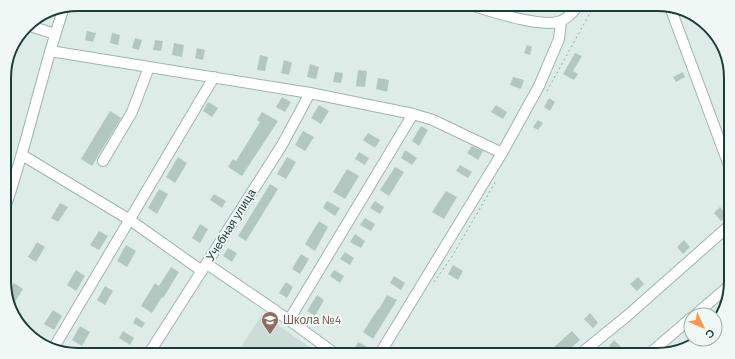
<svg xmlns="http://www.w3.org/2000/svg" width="735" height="359" font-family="Barlow,sans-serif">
  <rect width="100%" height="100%" fill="#deece8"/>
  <path fill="#ccdcd7" d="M262,314L321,355H236Z"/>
  <path fill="#b3c7c1" d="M87,31L96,33L93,42L85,40Z
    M112,33L120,35L118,45L110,43Z
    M135,38L142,40L139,50L132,48Z
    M155,40L163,41L161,51L153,50Z
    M174,43L184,45L182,57L172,55Z
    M527,45L532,47L530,55L524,53Z
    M197,48L205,50L203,60L195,58Z
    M575,53L582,56L573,71L578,74L574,80L563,74Z
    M260,55L268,57L265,71L257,70Z
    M284,60L292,63L289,75L281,73Z
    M310,64L319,67L316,79L307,77Z
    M358,70L367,71L365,87L356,86Z
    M335,72L343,73L341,83L333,82Z
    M683,72L685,77L676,82L673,77Z
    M513,77L524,80L521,89L510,85Z
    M378,78L389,80L387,92L376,89Z
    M282,97L291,102L285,112L276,107Z
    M549,98L555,102L550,111L544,107Z
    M208,102L218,108L212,117L203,111Z
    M319,105L329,111L321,124L311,118Z
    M496,105L507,112L503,119L491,112Z
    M110,111L121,118L92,166L81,159Z
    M262,112L278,121L242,176L228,167L233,159L236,161L246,145L260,122L257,120Z
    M538,120L543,123L538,130L533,127Z
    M421,126L428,130L419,146L412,141Z
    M303,131L314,137L305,151L295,145Z
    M368,133L380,140L375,148L363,140Z
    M472,146L483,151L478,160L467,153Z
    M405,150L417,158L412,165L401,158Z
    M359,152L369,158L365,165L355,159Z
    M178,157L187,163L175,183L166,177Z
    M287,157L296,162L286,179L277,174Z
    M460,165L472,172L468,178L456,171Z
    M395,167L404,172L389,196L380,190Z
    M347,169L359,176L345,199L333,192Z
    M270,184L278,189L246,241L238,236Z
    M159,189L168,194L157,214L148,208Z
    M446,191L457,197L444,219L432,212Z
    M214,194L226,201L222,208L210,200Z
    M327,201L340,208L335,216L323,208Z
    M375,201L384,207L380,214L370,208Z
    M60,203L68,207L58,222L51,218Z
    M720,207L727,215L721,221L714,213Z
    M365,218L375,224L371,231L360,225Z
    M319,221L328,227L315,251L305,244Z
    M200,224L208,229L200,243L192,238Z
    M99,231L108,236L99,250L90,245Z
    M355,234L365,241L361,248L350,242Z
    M684,240L690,247L683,254L677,247Z
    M37,242L45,247L36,262L28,257Z
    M126,245L136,251L127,267L117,261Z
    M228,248L237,253L232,262L223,256Z
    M345,252L354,258L350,265L340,259Z
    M301,254L309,259L300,274L292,269Z
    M453,265L463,271L458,280L448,274Z
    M171,267L179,272L163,298L162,297L152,313L141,306L155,283L159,286Z
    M76,270L85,276L76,291L67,285Z
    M334,270L344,276L340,283L330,276Z
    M394,276L405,283L401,290L390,283Z
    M638,277L644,284L637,291L630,284Z
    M286,282L293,287L287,298L279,293Z
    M14,283L23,289L13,305L10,304L7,295Z
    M105,286L113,291L105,305L97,300Z
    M317,295L324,300L315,316L307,311Z
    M387,295L397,300L373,339L363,332L378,309H379Z
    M53,310L62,316L54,330L44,324Z
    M590,313L598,323L593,328L584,319Z
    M136,317L145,323L142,328L133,323Z
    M80,326L90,332L82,346L72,340Z
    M123,331L134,338L130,345L119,338Z
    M572,331L580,340L563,355H560L553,348Z
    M614,340L622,348L617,353L609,346Z
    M358,342L369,348L365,355L354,350Z
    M115,348L126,355H111Z"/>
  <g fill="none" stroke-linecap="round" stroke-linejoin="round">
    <defs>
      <path id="minor" d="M467,4C488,10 541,29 561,21C568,18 575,10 579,4
        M670,7L731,171
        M27,25L55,34
        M50,51L310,93L413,114L433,120L502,153
        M22,155L130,220L202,271
        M103,161L132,112L149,67
        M4,211C27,145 41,76 63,10
        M207,264L289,320L337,355
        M695,315L730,285
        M289,320L413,114
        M53,349L214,77
        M148,355L282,145L310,93
        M379,355L502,153L539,86L559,39L561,21
        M579,355L627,316L731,224
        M648,355L691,318"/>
    </defs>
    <use href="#minor" stroke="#a0b4b0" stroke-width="12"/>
    <path stroke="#7bb3ab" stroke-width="1" stroke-dasharray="2 3" stroke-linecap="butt" d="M547,91L595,4
      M434,282L451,258L496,181"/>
    <use href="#minor" stroke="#fff" stroke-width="10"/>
  </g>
  <defs>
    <symbol id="school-pin" viewBox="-11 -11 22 30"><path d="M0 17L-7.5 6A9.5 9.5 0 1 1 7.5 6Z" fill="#8d6e63" stroke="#eff8f5"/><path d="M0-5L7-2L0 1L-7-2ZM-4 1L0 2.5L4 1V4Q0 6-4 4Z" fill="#fff"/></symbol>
  </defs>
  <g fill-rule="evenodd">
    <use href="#school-pin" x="260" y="310" width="20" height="27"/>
  </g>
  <g text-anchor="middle" stroke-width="4" stroke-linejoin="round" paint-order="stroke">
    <g font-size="12" fill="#1d3d3a" stroke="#eff8f5">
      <text transform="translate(231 225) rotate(-58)" y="4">Учебная улица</text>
    </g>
    <g font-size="12" fill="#785e54" stroke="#eff8f5" text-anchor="start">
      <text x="283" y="324">Школа №4</text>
    </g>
  </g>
  <path d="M0 0H735V359H0ZM78 11H657A67 67 0 0 1 724 78V281A67 67 0 0 1 657 348H78A67 67 0 0 1 11 281V78A67 67 0 0 1 78 11Z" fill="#eff8f5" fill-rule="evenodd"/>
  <path fill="none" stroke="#1d3d3a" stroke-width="2" d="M78 11H657A67 67 0 0 1 724 78V281A67 67 0 0 1 657 348H78A67 67 0 0 1 11 281V78A67 67 0 0 1 78 11Z"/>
  <g transform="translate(703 327) rotate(134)"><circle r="19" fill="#eff8f5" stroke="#9badaa"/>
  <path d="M0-3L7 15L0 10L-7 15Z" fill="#ff9549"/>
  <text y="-6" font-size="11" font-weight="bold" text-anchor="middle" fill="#1d3d3a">С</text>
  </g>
</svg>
